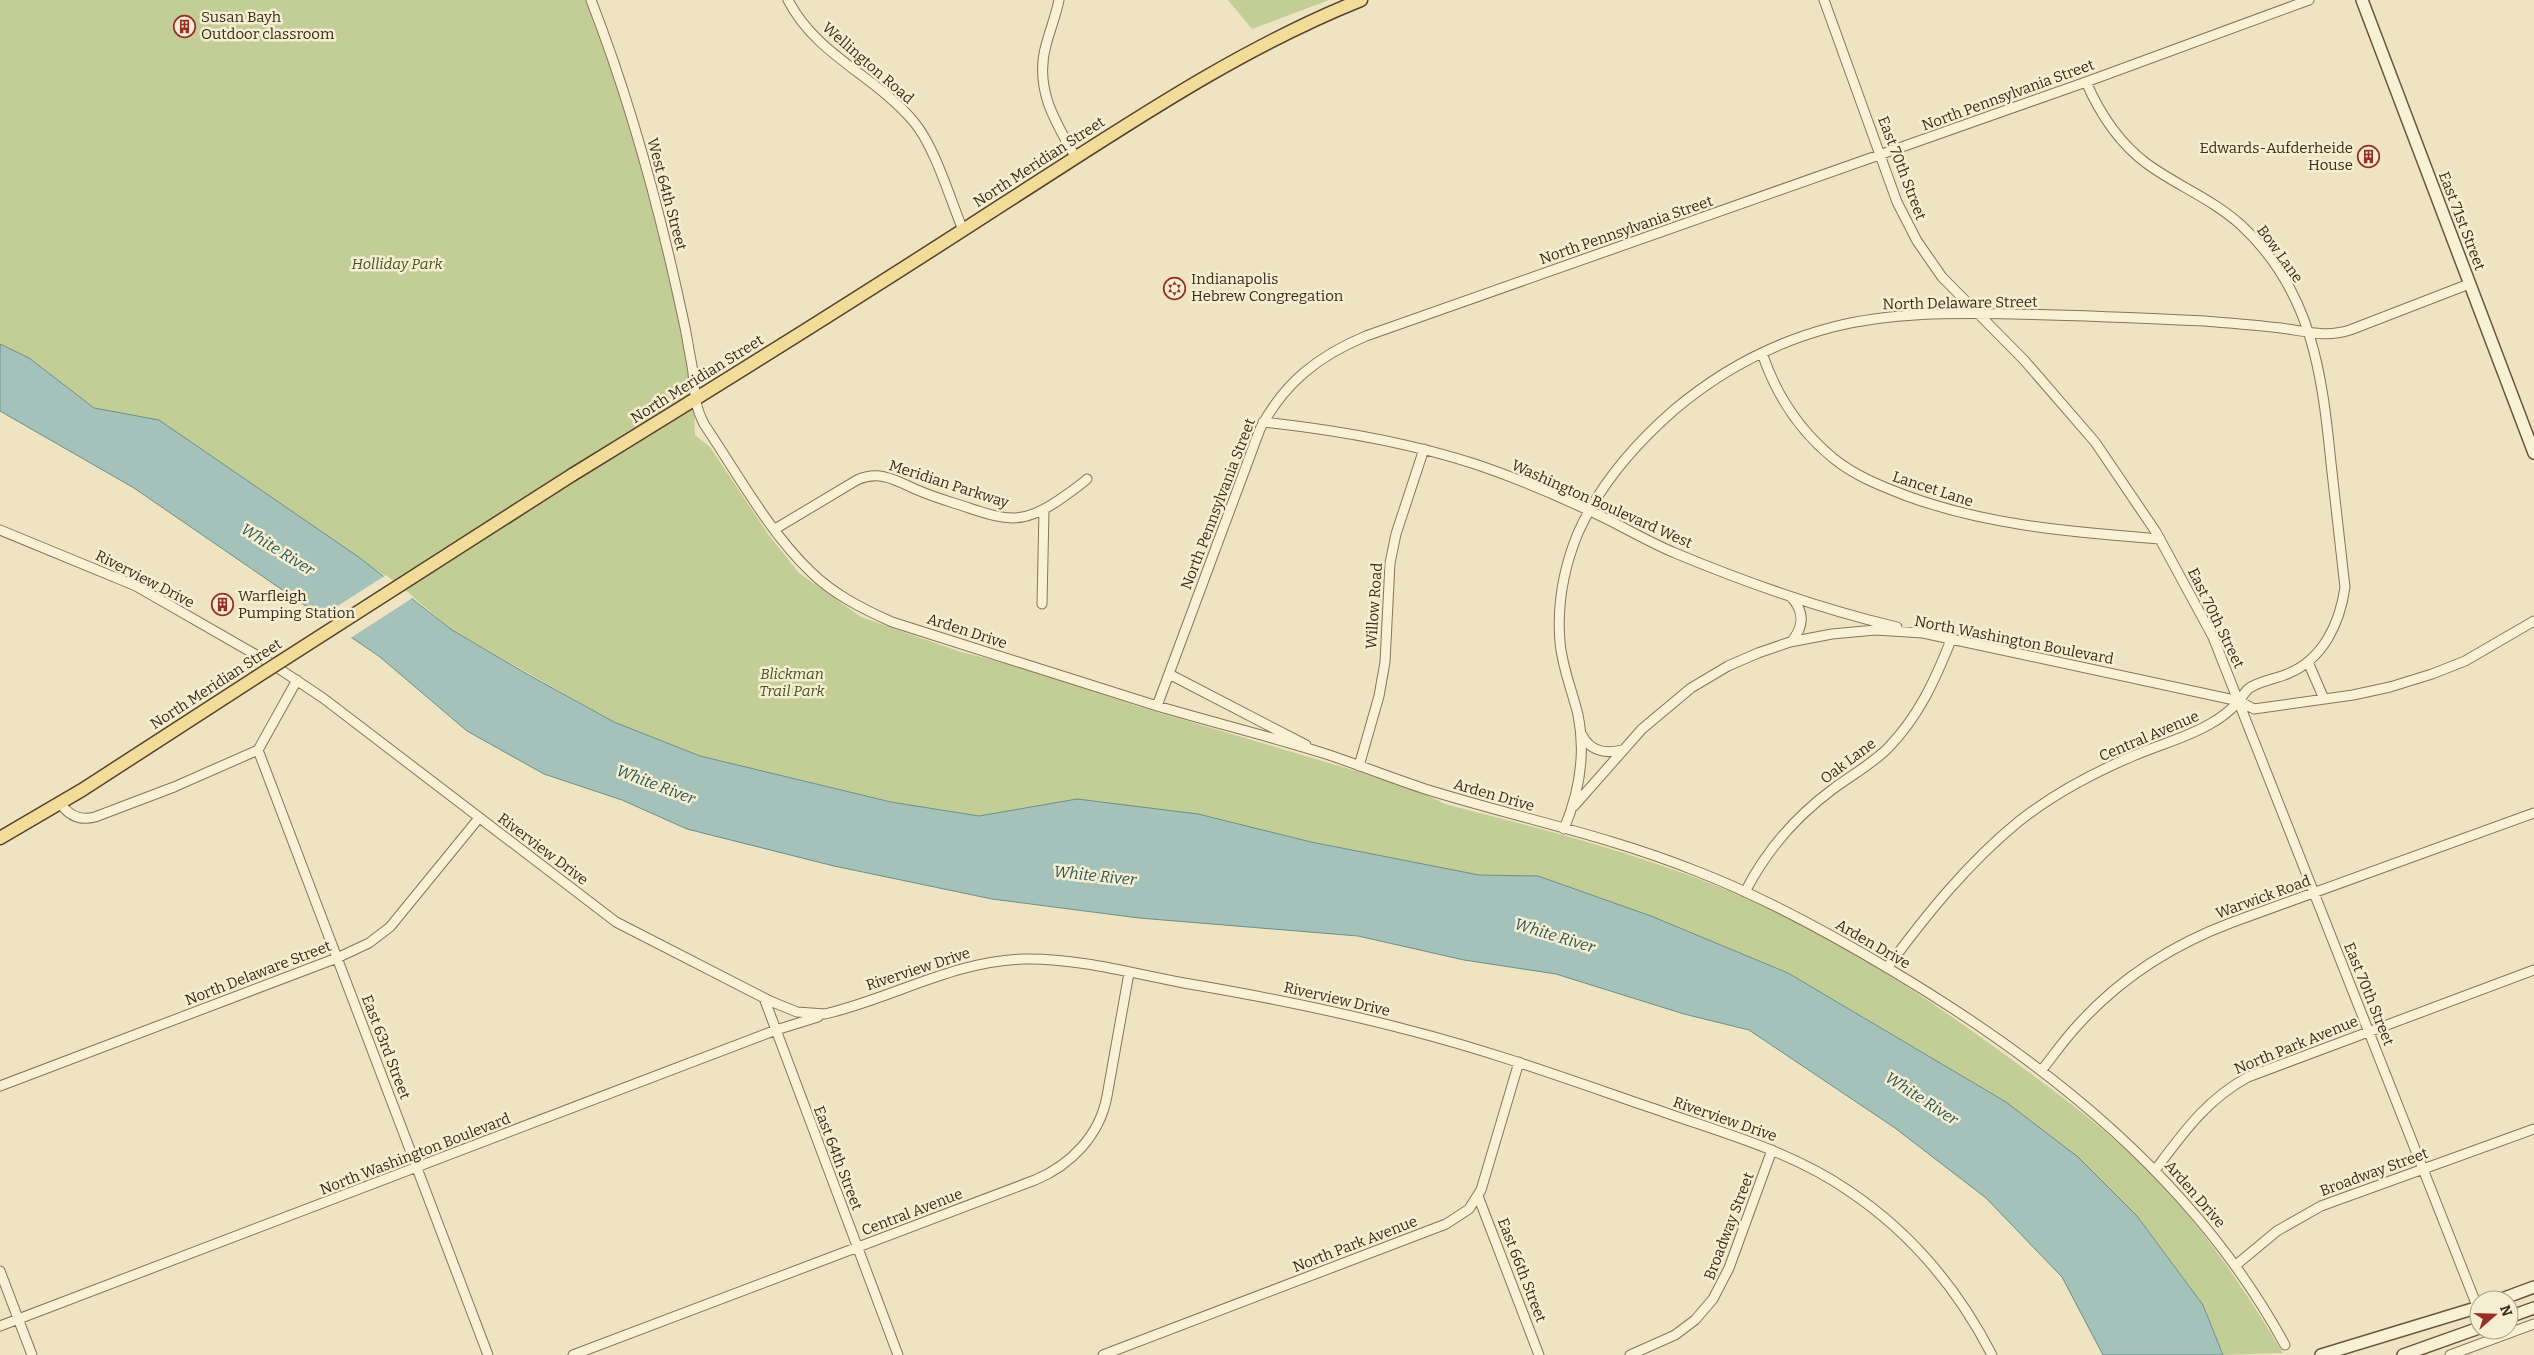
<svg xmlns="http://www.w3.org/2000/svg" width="2534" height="1355" font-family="Bitter,serif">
  <rect width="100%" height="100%" fill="#eee4c2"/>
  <path fill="#c3cd96" d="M0,0H589L629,108L677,293L694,401L695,435L710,447L768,534L799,573L861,617L958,651L1020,667L1137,706L1363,773L1423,793L1445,804C1538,828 1633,852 1722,888C1825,928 1923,995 2011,1059C2070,1102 2129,1146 2176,1201C2217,1248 2251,1300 2283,1353L2223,1355L2203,1305L2137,1216L2006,1102L1788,973L1538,876L1479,875L1311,842L1198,814L1077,799L979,816L891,802L700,756L614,722L452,630L401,587L159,420L94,408L29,358L0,344Z
    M1228,0H1329L1252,29Z"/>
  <path fill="#a4c1ba" stroke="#6b8f88" d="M0,344L29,358L94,408L159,420L360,558L452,630L527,674L614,722L700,756L891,802L979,816L1077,799L1198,814L1311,842L1479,875L1538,876L1651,916L1788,973L2006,1102L2078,1157L2137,1216L2203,1305L2223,1355H2103L2062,1277L1986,1198L1895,1128L1749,1030L1684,1014L1556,974L1464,960L1358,936L1139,918L992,899L834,866L687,829L622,800L544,774L467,731L380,657L134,488L0,411Z"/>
  <path fill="#eee4c2" d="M386,575L414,597L349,639L319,618Z"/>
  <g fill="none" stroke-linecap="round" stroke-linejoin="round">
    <defs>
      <path id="minor" d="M591,0C628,95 655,192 677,291C683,316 688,341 692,366C696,391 692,400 704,424C737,473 769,532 811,572C833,594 863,609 892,622C979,649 1067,678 1154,705C1211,722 1269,736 1326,754C1359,765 1392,778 1425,789C1515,817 1609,836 1696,871C1764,897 1829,933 1891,970C2049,1064 2196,1181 2285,1345
        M788,0C816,55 876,76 914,122C935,147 950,199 963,230
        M1059,0C1056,15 1050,30 1046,45C1034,88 1055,122 1076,158
        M1824,0L1897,202L1917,241L1942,277L2024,360L2095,442L2156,532L2213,637L2479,1311
        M1762,353C1776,395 1799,430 1833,458C1855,476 1881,486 1907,496C1989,526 2074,532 2160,539
        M1263,422C1337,430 1408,442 1478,465C1516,478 1554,494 1590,511C1619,524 1646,541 1675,553C1747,583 1821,609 1897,627
        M775,529L857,480C879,470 895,480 915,489C933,497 951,502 969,508C1008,521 1024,524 1059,500C1069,493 1078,487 1087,479
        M0,530L136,586L272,664L323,698L616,922L770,1001L797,1012L825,1014C893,998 953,961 1024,959C1078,958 1131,973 1184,983C1261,996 1337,1011 1412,1031C1494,1052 1573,1081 1652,1108C1719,1132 1790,1150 1849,1191C1910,1232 1958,1289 1992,1355
        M1042,604L1044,510
        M1791,642C1804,627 1805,612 1791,597
        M2308,662L2324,699
        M1169,674L1306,745
        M1157,706L1260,429C1284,383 1318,356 1366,336L2086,82L2309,0
        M1582,735C1591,752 1605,754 1622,750
        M258,750L488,1355
        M1359,766L1379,696L1385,662L1390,563L1396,534L1424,449
        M60,803C69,816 80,821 95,817L174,787L258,750L297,680
        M1574,806L1642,729L1691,688L1728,666L1758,653L1790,642L1832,634L1875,630L1923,633L2239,701L2254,709L2353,695L2390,687L2432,674L2465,661L2534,621
        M1564,829C1579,793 1586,754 1578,715C1572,690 1562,667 1560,642C1557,606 1564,567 1578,533C1599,486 1635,444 1674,410C1720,371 1775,342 1833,327C1891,312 1953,313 2013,314C2077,315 2141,318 2205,321C2230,323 2256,325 2281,328C2305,331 2325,338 2350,330L2469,284
        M1745,892C1766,851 1795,817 1833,789C1852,775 1872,764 1888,748C1919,716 1935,680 1951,640
        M1887,968C1926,915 1967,864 2018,822C2052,795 2093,773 2133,756C2158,745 2186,738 2210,724C2221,718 2231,710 2239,701C2242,697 2245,692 2248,689C2258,681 2276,679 2287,674C2323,660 2340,623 2345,587C2340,546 2336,505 2331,463C2322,373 2312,291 2241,225C2211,198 2177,186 2146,163C2118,142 2100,114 2086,82
        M764,998L898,1355
        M2041,1071C2053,1056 2064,1040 2077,1026C2119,979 2174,944 2233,922L2534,813
        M0,1086L337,958L369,943L390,927L479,818
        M2156,1169C2183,1133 2207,1099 2248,1077L2534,970
        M1478,1196L1539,1355
        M2236,1265L2277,1231L2321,1206L2534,1129
        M0,1271L32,1355
        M0,1326L776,1030L818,1017
        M573,1355L1035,1180C1071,1165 1100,1135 1107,1096L1129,973
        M1103,1355L1446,1224L1469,1209L1481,1190L1519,1062
        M1630,1355L1675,1335L1695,1320L1713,1299L1729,1268L1772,1150
        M2450,1355L2534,1324"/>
      <path id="secondary" d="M2362,0L2534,453
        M2499,1300L2534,1287
        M2509,1317L2534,1308
        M2321,1355L2479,1307
        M2403,1355L2479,1328"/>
      <path id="primary" d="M572,475C719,385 866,293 1011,199C1124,127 1236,50 1361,0
        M0,838L82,790L255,678"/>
    </defs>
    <use href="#minor" stroke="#887559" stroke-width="11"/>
    <use href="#secondary" stroke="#6a563c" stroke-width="14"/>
    <use href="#primary" stroke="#56432d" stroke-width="15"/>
    <use href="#minor" stroke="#f9f1d5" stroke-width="9"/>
    <use href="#secondary" stroke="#f9f1d5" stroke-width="11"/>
    <use href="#primary" stroke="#f2dc99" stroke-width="12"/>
    <defs>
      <path id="primary-bridge" d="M255,678L572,475"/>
    </defs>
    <use href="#primary-bridge" stroke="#56432d" stroke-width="15" stroke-linecap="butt"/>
    <use href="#primary-bridge" stroke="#f2dc99" stroke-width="12"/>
  </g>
  <defs>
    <symbol id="building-ring" viewBox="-11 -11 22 22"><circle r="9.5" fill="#f6eed1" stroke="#982e28" stroke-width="1.5"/><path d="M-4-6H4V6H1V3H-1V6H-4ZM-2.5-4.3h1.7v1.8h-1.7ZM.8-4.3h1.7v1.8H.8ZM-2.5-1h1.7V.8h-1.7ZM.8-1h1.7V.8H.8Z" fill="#982e28"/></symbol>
    <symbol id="synagogue-ring" viewBox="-11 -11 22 22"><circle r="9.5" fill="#f6eed1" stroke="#982e28" stroke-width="1.5"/><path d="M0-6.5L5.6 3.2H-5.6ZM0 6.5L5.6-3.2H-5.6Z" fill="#982e28"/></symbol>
  </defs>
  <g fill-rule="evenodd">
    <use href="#building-ring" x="172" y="14" width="25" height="25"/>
    <use href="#building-ring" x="2356" y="144" width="25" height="25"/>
    <use href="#synagogue-ring" x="1162" y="276" width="25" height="25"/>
    <use href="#building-ring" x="210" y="592" width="25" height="25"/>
  </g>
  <g text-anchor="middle" stroke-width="5" stroke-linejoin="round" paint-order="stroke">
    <g font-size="15" fill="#382c1d" stroke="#f6eed1" text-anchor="start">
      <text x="201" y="22">Susan Bayh<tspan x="201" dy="17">Outdoor classroom</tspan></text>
      <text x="2353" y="153" text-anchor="end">Edwards-Aufderheide<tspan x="2353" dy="17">House</tspan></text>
      <text x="1191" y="284">Indianapolis<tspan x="1191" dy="17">Hebrew Congregation</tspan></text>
      <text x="238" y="601">Warfleigh<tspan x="238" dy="17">Pumping Station</tspan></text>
    </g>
    <g font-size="15" fill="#382c1d" stroke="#f6eed1">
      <text transform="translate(868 63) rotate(41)" y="5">Wellington Road</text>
      <text transform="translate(2008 95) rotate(-20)" y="5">North Pennsylvania Street</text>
      <text transform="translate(1039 162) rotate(-33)" y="5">North Meridian Street</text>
      <text transform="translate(1902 168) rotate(69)" y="5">East 70th Street</text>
      <text transform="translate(667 194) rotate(75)" y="5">West 64th Street</text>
      <text transform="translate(2462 221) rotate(69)" y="5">East 71st Street</text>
      <text transform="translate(1626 230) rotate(-19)" y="5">North Pennsylvania Street</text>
      <text transform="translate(2280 254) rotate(54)" y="5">Bow Lane</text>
      <text transform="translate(1960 303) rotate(-1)" y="5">North Delaware Street</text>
      <text transform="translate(697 379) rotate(-32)" y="5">North Meridian Street</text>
      <text transform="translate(949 484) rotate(18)" y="5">Meridian Parkway</text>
      <text transform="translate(1933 489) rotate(18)" y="5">Lancet Lane</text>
      <text transform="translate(1218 504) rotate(-69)" y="5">North Pennsylvania Street</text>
      <text transform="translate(1602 504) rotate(24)" y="5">Washington Boulevard West</text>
      <text transform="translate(145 579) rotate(27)" y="5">Riverview Drive</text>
      <text transform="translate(1374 606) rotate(-86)" y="5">Willow Road</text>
      <text transform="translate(2216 618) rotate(64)" y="5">East 70th Street</text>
      <text transform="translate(967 631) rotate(18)" y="5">Arden Drive</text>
      <text transform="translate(2014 640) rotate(11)" y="5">North Washington Boulevard</text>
      <text transform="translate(216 684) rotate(-33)" y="5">North Meridian Street</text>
      <text transform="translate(2149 736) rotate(-23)" y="5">Central Avenue</text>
      <text transform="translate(1848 761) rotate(-37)" y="5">Oak Lane</text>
      <text transform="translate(1494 795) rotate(16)" y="5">Arden Drive</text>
      <text transform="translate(543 849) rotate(37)" y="5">Riverview Drive</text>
      <text transform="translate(2263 897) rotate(-20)" y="5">Warwick Road</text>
      <text transform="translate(1873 944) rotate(30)" y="5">Arden Drive</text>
      <text transform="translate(918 969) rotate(-18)" y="5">Riverview Drive</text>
      <text transform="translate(258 973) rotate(-21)" y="5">North Delaware Street</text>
      <text transform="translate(2369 994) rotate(68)" y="5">East 70th Street</text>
      <text transform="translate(1337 999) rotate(13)" y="5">Riverview Drive</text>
      <text transform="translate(2296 1045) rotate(-22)" y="5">North Park Avenue</text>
      <text transform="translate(386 1047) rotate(69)" y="5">East 63rd Street</text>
      <text transform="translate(1725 1119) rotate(19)" y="5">Riverview Drive</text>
      <text transform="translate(415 1154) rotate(-21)" y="5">North Washington Boulevard</text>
      <text transform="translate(838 1158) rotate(69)" y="5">East 64th Street</text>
      <text transform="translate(2374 1172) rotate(-20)" y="5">Broadway Street</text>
      <text transform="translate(2195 1194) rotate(49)" y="5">Arden Drive</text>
      <text transform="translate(912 1212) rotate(-21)" y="5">Central Avenue</text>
      <text transform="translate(1729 1226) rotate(-69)" y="5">Broadway Street</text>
      <text transform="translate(1355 1244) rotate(-21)" y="5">North Park Avenue</text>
      <text transform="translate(1522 1270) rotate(69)" y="5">East 66th Street</text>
    </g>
    <g font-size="15" font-style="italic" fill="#455524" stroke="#f6eed1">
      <text x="397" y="269">Holliday Park</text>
      <text x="792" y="679">Blickman<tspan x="792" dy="17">Trail Park</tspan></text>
    </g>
    <g font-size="16" font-style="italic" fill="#2c5858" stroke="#f6eed1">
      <text transform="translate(278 549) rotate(32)" y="6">White River</text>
      <text transform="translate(656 784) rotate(21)" y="6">White River</text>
      <text transform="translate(1095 875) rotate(6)" y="6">White River</text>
      <text transform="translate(1555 935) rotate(17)" y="6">White River</text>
      <text transform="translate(1922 1098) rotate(33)" y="6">White River</text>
    </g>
  </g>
  <g transform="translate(2494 1315) rotate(70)"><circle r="24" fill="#f6eed1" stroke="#aaa089"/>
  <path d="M0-4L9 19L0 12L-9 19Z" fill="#982e28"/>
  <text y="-8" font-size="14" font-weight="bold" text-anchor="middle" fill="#382c1d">N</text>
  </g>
</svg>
